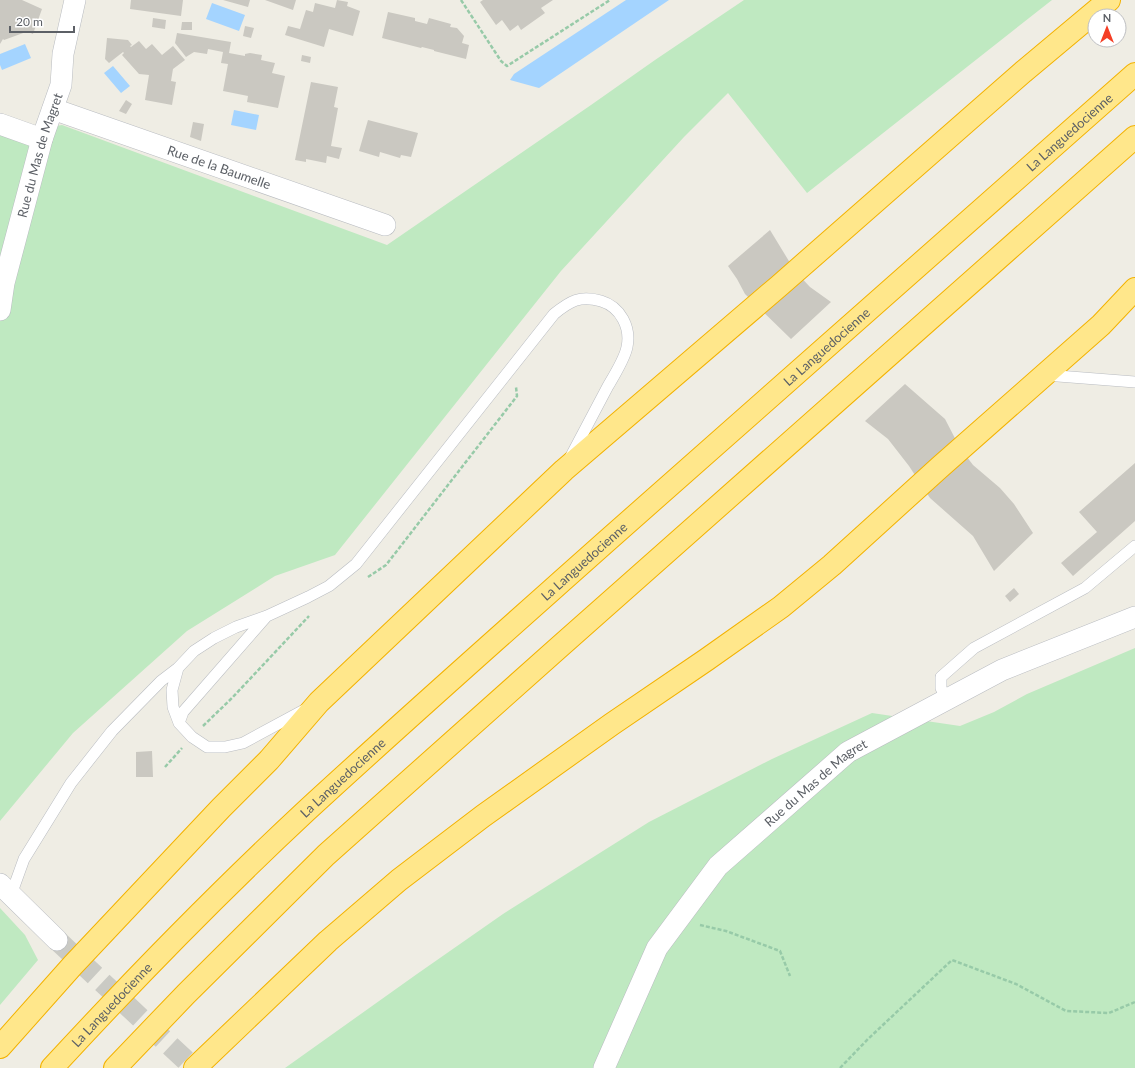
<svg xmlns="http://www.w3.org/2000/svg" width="1135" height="1068" font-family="Lato,sans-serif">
  <rect width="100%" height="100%" fill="#efede4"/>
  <path fill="#bfe9c1" d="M744,0H1052L807,193L728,93L684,137L561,271L335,555L275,576L187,631L73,733L0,821V132L4,135L62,125L387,245L591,105L655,60Z
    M1135,648V1068H285L417,974L503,914L649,822L772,759L872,713L960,726L994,712L1027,694Z
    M0,908L25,935L38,960L0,1005Z"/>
  <path fill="#a4d4ff" d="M626,0H669L539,88L510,80L514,74Z
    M212,3L245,15L239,31L206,19Z
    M25,44L31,58L2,70L0,65V54Z
    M113,66L130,86L121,93L104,73Z
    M234,110L259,115L256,130L231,125Z"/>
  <path fill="#cac8c1" d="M0,0H22L42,9L33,34L26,31V32L4,40L3,39L0,44Z
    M131,0H183L181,16L130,9Z
    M223,0H250L248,7Z
    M265,0H296L293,10Z
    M337,0L348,2L347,6L360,11L353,36L329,29L324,47L285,35L288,26L300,29L306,10L313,12L315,3L335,8Z
    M483,0H553L541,8L545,13L521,30L518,25L510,31L502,20L496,25L480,2Z
    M388,12L415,18V21L427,24L429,18L451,24L450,27L457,28L464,36L462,43L469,45L466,59L434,51V50L422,47L421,48L382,38Z
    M153,18L166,20L165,29L152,27Z
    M182,22H192V30H181Z
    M245,26L254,28L251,38L243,36Z
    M177,33L231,42L229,53L245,56V54L250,53L262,55L261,60L275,63L272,73L285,76L278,108L247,102L248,96L223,91L228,64L221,63L223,52L208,49L207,54L194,52L186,57L175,43Z
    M107,38L128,40L132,45L130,46L131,47L139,41L146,49L152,44L162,55L173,46L185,60L173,69L171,81L176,82L172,105L145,100L149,75L139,74L122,55L124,53L123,52L109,63L105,59Z
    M302,55L311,57L310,63L301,61Z
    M311,82L338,87L334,107L338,108L331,146L342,148L339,159L327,156L326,163L306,159V162L295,160Z
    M126,100L132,104L126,114L119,111Z
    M368,120L418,133L411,157L401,155L400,158L380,152L379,157L359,151Z
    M193,122L204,124L201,141L190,137Z
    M770,230L795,271L810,287L831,302L791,339L745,294L737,279L728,266Z
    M905,384L945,419L960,448L973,465L1000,488L1014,504L1033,533L994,571L973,536L930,498L909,466L888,439L865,421Z
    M1135,463V521L1073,576L1061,563L1097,532L1079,512Z
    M1014,588L1019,594L1010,602L1005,596Z
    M152,751L153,777H136V752Z"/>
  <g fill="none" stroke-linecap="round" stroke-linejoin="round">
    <path stroke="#cacac4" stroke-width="21" stroke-dasharray="21 10" stroke-linecap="butt" d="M57,940L194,1068"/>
    <defs>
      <path id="service" d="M1045,375L1135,382
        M946,699L941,688V677L974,648L1085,588L1135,546
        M304,710L243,743L225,747H207L192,737L179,723L173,707L172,690L178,668L194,651L214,638L236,627L267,616L308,597L329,586L356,564L554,314C570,301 580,295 601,301C621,307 631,328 627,347C625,358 614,376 608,386C596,409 583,433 571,456
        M179,723L183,712L266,617
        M11,895L24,859L71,783L112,731L161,681L178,668"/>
      <g id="minor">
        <path id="s1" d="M53,109L385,225"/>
        <path d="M0,124L42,139"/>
        <path id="s2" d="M0,310L4,283L42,139L61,85L63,54L75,0"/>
        <path d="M0,884L57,940"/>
        <path id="s3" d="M604,1068L657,948L718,866L848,752L1002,670L1135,617"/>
      </g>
      <g id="motorway">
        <path d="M0,1047L73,965L221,808L269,760L319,702L564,470L779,286L1023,72L1109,0"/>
        <path id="s4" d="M52,1068C134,979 218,893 306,811C406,719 508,629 609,539C784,384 960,229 1135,74"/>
        <path d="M115,1068L186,994L326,855L557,649L1135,137"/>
        <path d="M195,1068L328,941L399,880L483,816L612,724L706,660L781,607L832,565L940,467L1101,325L1135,289"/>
      </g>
    </defs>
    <use href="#service" stroke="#b9bcc1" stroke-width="12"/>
    <use href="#minor" stroke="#b9bcc1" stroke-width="22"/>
    <use href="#motorway" stroke="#f3b200" stroke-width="24"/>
    <path stroke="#97caa8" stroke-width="2.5" stroke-dasharray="4 2" stroke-linecap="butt" d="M461,0L501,61L507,66L610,0
      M368,577L386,565L517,396L516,387
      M203,726L232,698L309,616
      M165,767L182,748
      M700,925L726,931L780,951L790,976
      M840,1068L868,1039L952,960L1016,984L1066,1011L1109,1013L1135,1002"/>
    <use href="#service" stroke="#fff" stroke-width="11"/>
    <use href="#minor" stroke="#fff" stroke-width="21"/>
    <use href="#motorway" stroke="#ffe78b" stroke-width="22"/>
  </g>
  <g text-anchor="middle" stroke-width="3.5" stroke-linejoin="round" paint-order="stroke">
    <g font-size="13" fill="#5c6066" stroke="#fff">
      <text dy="5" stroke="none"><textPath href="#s4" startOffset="1383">La Languedocienne</textPath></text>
      <text dy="5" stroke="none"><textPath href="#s2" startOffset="160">Rue du Mas de Magret</textPath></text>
      <text dy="5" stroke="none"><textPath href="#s1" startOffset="176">Rue de la Baumelle</textPath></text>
      <text dy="5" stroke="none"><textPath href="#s4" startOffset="1059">La Languedocienne</textPath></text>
      <text dy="5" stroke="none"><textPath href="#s4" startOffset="735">La Languedocienne</textPath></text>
      <text dy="5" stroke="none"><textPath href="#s4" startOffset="411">La Languedocienne</textPath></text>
      <text dy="5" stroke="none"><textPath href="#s3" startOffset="362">Rue du Mas de Magret</textPath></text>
      <text dy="5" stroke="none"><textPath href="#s4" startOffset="87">La Languedocienne</textPath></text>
    </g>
  </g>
  <g transform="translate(1107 28)"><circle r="19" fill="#ffffff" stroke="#bebfc2"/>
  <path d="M0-3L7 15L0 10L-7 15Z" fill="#f43e25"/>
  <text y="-6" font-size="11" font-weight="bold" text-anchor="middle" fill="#5c6066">N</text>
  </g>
  <path d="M10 26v6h64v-6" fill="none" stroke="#5c6066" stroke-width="2"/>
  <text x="16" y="26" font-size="12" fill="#5c6066" stroke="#ffffff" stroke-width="3" paint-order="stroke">20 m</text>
</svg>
